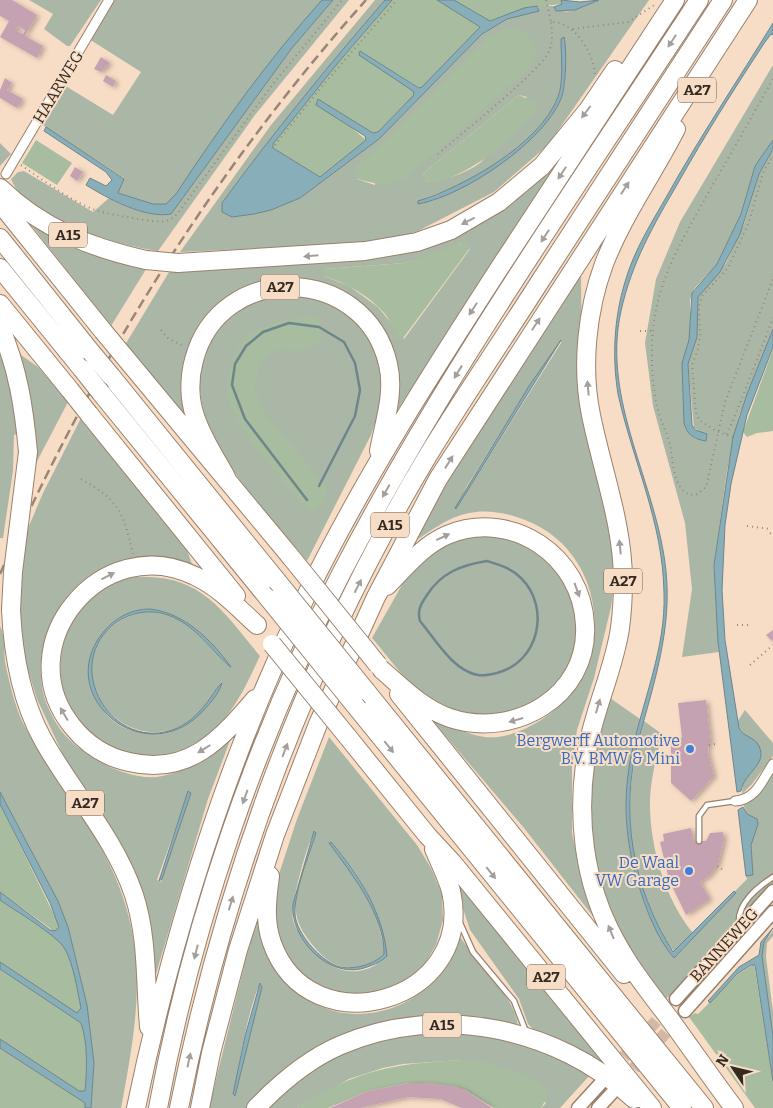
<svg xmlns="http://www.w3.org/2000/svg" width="773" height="1108" font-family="Bitter,serif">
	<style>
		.green { fill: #abb7a6; fill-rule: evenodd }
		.forest { fill: #a8bc9f }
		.water { fill: #87aeb9; stroke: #6e868b }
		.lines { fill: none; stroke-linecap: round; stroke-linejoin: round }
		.stream { stroke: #6e868b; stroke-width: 2.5 }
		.building { fill: #c5a2b1; fill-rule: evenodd; filter: url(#shadow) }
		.secondary-tunnel { stroke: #d1b9a5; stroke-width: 12; stroke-dasharray: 12 6; stroke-linecap: butt }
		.service-casing { stroke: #9a816c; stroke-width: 7 }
		.minor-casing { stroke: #9a816c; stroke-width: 11 }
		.secondary-casing { stroke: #9a816c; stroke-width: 15 }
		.motorway-casing { stroke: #9a816c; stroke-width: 20 }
		.path { stroke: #998676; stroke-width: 2; stroke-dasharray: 1 4; stroke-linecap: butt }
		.service { stroke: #fff; stroke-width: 4.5 }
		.minor { stroke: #fff; stroke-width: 9 }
		.secondary { stroke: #fff; stroke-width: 12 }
		.motorway { stroke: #fff; stroke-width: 18 }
		.rail { stroke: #988676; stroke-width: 2.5; stroke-dasharray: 10 5; stroke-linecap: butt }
		.motorway-bridge-casing { stroke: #9a816c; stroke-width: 20; stroke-linecap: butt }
		.motorway-bridge { stroke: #fff; stroke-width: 18 }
		.oneway { fill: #a49f9b }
		.shop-dot { fill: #3f7fe0; stroke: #f8ddc6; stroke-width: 2 }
		.labels { text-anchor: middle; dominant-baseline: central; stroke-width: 4; stroke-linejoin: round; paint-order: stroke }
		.shield { fill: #f8ddc6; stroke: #6f6052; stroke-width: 1 }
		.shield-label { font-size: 15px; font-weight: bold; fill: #342a21 }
		.street-label { font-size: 16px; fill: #342a21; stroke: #f8ddc6 }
		.shop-label { font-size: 16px; fill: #366cbe; stroke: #f8ddc6; text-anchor: end }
	</style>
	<defs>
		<filter id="shadow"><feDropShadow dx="3" dy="1.5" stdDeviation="2.5" flood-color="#0004"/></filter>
	</defs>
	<rect width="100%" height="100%" fill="#f8ddc6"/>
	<path class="green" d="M29 0H101L70 46H67L44 29 53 14Z
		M112 0H322C270 62 221 127 176 194L166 204H153L118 193 124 178 41 124 64 85 113 115 141 72 89 39Z
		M333 0H349L255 115 158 251C117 245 27 221 11 179L18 172 24 171 93 212 109 198C125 207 152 218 170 214L292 48Z
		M375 0H385C328 66 273 133 222 203V212L232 217 254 214 271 210 300 198 379 139 482 34 507 19 539 8 537 6H555L554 7C572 20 585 1 601 0 617 0 633 0 649 0L548 145 494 192 418 231 399 237 349 244 180 252 271 125ZM561 39H565C565 54 567 82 562 96 554 118 533 138 515 152 500 166 437 206 418 203 423 197 449 190 459 185 491 170 546 131 558 97 564 80 561 57 561 39ZM519 95 527 97C515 115 496 147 482 161 472 171 442 182 428 182L423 175 426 171ZM379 148 375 185 357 179 356 169Z
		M773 65V140L755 166 741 214 717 264 694 289 690 300V336L683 381 684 423 694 438 705 441 702 433 694 428 688 364 697 337 698 297 726 263 744 224 759 174 773 149V329L739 416 727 471 714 565 719 652 682 657 692 589 685 523 653 406 645 343 656 279 680 222Z
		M580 127 391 420 394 396 356 306 266 284 197 337 199 437 125 345 172 267 213 266 461 227ZM461 243 470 249 404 339 378 307 349 286 324 276V269L405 263 444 251Z
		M0 143 11 154 0 166Z
		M28 221 148 266 111 326Z
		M581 271 582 399 609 511 615 577 611 607 594 678 577 730 572 767V833L584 887 610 938 524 828 427 714C448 724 474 740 498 737 514 735 530 727 544 718 619 670 609 552 525 520 508 513 486 509 469 513 448 517 429 532 412 543L472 438ZM561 340V343L456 509 466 488 529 386Z
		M288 293 321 299 350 316 373 345 381 371 380 408 371 435 307 561C263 506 180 431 204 354 216 315 252 301 288 293Z
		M0 316 21 355 38 367 68 402 33 469Z
		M0 347 9 377 17 434 14 435 13 471 3 538H0Z
		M81 418 187 550 194 570C175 564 156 556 135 558 74 566 33 627 42 687 44 702 55 724 65 735 85 758 132 783 162 776 197 768 209 753 234 730L208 799 153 984 110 832 65 759 37 699 14 625 23 540 43 493ZM189 791 191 793 161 882 157 880Z
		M489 535C506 539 521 541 535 551 592 590 589 671 531 707 523 712 508 712 498 714 491 715 483 718 476 718 466 718 445 710 437 705 409 688 393 662 372 638L407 576 439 547 469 537Z
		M134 577C201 573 222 610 260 656 247 683 235 712 211 732 131 800 25 714 72 622 84 598 109 582 134 577ZM144 609C182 610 209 639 231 667 226 665 222 659 218 655 200 637 186 618 160 613 145 610 129 614 117 623 52 668 123 765 189 721 203 711 211 696 221 683 216 698 205 709 193 719 182 730 167 735 151 734 74 730 68 624 144 609Z
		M0 626C5 635 4 651 5 662 9 681 14 703 22 721 41 759 69 793 91 830 151 930 142 998 121 1108H91L94 1064 87 1005 68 927 58 901 0 792Z
		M610 698 640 719C623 786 620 826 641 893 648 915 659 940 674 958L736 893 735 891 747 879 746 876 753 875 751 844 758 821 747 814 743 804C758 799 765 784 773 772V884L678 989 663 1001C613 932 581 863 592 776 596 749 604 723 610 698Z
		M745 710 773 743V756L752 784 742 794 743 782 755 741C746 736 740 732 737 722Z
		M644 721 662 734C657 755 651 777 650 799 649 844 664 898 693 933L675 952C667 945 662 932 657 923 623 859 624 788 644 721Z
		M329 737 417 845 431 868 442 894 443 920 436 945 425 964 398 989 341 998 301 974 283 948 275 926 273 912 278 877 297 819ZM315 831C316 837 312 846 310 852 297 894 283 913 316 949 325 959 334 967 348 967 360 968 376 963 384 954 385 916 352 872 329 843L331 842C367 883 376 905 386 958 355 983 328 970 307 943 301 936 295 928 293 920 290 905 307 843 315 831Z
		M451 872 626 1087 536 1032 528 1024 519 999 470 930Z
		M266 877C264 888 260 901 261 912 262 919 291 984 295 989 333 1027 398 1019 432 982 444 969 451 950 459 935 475 962 518 998 518 1029H380L250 1108H209ZM261 983 262 987 235 1096C235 1078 251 995 261 983Z
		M773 931V936L767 943 766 957 773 1012V1036L762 956 764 942Z
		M442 1032 498 1037 558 1056 590 1075 560 1108H541L546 1103 461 1060 403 1064 383 1068 349 1079 297 1108H263C279 1095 295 1081 312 1070 352 1044 396 1036 442 1032Z"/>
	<path class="forest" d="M392 0H437L480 27 423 87 420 88 360 51 413 91 414 95 378 132 373 133 318 99 366 140 320 177 273 148V144L337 64Z
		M454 0H561L562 4 524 8 490 21Z
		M509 28C524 29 533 38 537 52L529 69 407 177 386 186 357 179 355 176 356 169 489 36Z
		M519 95 535 102 536 109C524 133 452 190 425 181L423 175 426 171Z
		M36 140 72 163 57 185 22 163Z
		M467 241 470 248 401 341C392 335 392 322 385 314 370 296 346 283 324 276L322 272 324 269 405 263Z
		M316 317 320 323 321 341 300 351 280 349 267 354 258 369 254 388 265 414 327 487 325 502 312 513C291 491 235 428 229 400 226 389 228 376 231 366 240 325 280 319 316 317Z
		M773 349V431L757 433 747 437 743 432Z
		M0 804 58 923 59 927 55 932 0 892Z
		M0 900C14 910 57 935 65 948 74 966 77 989 81 1008L78 1014 0 962Z
		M754 964 773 1081V1108H755L689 1017 695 1013 698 1014 737 975Z
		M0 969 81 1023C88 1042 87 1071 85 1092L79 1091 0 1039Z
		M0 1048 86 1104 85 1108H0Z
		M461 1060C483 1060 537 1074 549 1094L541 1108H494L465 1090 429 1083H409L368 1091 328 1108H297C357 1070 390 1064 461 1060Z"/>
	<path class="water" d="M322 0H333L292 48 171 214C145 219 107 198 86 185L90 178 106 186 112 180 106 172 44 131 46 127 124 179 118 193 153 204H166L176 194C220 127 268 60 322 0Z
		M385 0H392L337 64 273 144V148L320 177 366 140 365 136 316 105 318 99 373 133 378 132 414 95 413 91 359 55 360 51 419 88 422 87 480 27 437 0H454L490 21 524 8 537 6 539 11 507 19 482 34 379 139 300 198 271 210 254 214 232 217 222 212V203C273 133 328 66 385 0Z
		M561 0 580 2 599 0 575 10 556 11 554 7 562 4Z
		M773 23V35L771 34 765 42C734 89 705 135 678 183 653 226 632 262 621 311 601 401 657 483 666 571 672 629 654 683 639 738 619 812 632 887 673 952L734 891 736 893 674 958C656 937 646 909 638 883 625 840 622 797 632 752 643 699 666 648 664 593 663 522 633 462 618 394 612 357 614 318 625 282 634 250 652 222 668 194 701 135 738 80 773 23Z
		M564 37C567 49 566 87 561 99 543 142 464 196 418 204V201C464 187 540 144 558 97 564 81 561 57 561 39Z
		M773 140V149L759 174 740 234 720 272 698 297 697 337 688 364 692 425 695 430 707 434 706 441C694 439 687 435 684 423L682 363 689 340 692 293 717 264 741 214 755 166Z
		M773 329V347L747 415 731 484 725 525 722 590 725 640 739 728C743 737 755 737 759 746 768 765 744 772 741 791L737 792 718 642 714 565 733 437 747 394Z
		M561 340 456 509 455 508 529 386Z
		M150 609C185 613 211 640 231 667 227 665 222 659 218 655 201 637 186 619 161 613 146 610 130 613 117 622 58 664 113 756 177 728 191 722 202 710 211 697 214 693 218 686 222 683 219 694 208 706 200 714 143 770 55 697 101 635 113 619 130 609 150 609Z
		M188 791 191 793 162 879 159 881Z
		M0 792 58 901 68 927 87 1005 94 1063 91 1108H85V1103L0 1048V1039L79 1091H85C87 1071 88 1042 81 1023L0 969V962L77 1013 81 1008C77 989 74 966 65 949 57 935 14 910 0 900V892L50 930 55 931 59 927 50 903 0 804Z
		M743 807 747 814 757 819 758 824 751 845 753 875 746 876 738 810Z
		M314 831 316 833C309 856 294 891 295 914 296 933 320 960 337 966 351 971 374 965 384 954 385 915 351 873 329 843L331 842C359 875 383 912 387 956 382 962 375 964 367 967 331 981 290 940 293 904Z
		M773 928 764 942 762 956 773 1036V1081L755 965H751L737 974 710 1003 708 1001 739 967 759 955 761 942Z
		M260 983 262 987 235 1096 233 1094 245 1036Z"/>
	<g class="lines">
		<path class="stream" d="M307 500 245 419 232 385 235 364 246 346 263 332 289 323 319 327 344 342 355 363 360 390 355 416 319 486
			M487 561C500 565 511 568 521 578 551 608 539 662 497 673 492 674 484 676 478 675 453 671 435 639 420 621 417 610 421 604 427 595 441 573 461 565 487 561Z"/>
	</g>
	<path class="building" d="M0 0H12L37 15 25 36 43 46 37 58 0 37 9 21 0 16ZM18 26 25 30 23 34 15 30Z
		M101 57 110 63 101 72 94 69Z
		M106 75 116 81 113 87 103 81Z
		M5 78 12 83 7 90 23 99 17 108 0 98V90Z
		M75 167 83 172 77 181 70 176Z
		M773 630V640L772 641 766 635Z
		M706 700 711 743 709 744 708 752 714 776 691 801 671 783V739L682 738 678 703Z
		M691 828 694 841H706L710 833 723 832 724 840 718 864 710 875 700 882 710 899 686 915 669 880 660 842 664 841 663 834Z
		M409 1083H429L454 1086 465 1090 492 1108H462L440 1099 408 1097 360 1108H330L368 1091Z"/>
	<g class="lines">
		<path class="secondary-tunnel" d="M612 1070 676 999
			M622 1082 685 1011"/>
		<g class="service-casing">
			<path id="service" d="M699 841V816L707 805 735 801
				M460 923 473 952 514 1001 526 1032
				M739 924C737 903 758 887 773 877"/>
		</g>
		<g class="minor-casing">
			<path id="minor" d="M6 174 109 0
				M735 801C756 800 763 779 773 764"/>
		</g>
		<g class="secondary-casing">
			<path id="secondary" d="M676 999 773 891
				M685 1011 773 912
				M578 1108 600 1084
				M598 1108 612 1093"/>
		</g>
		<g class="motorway-casing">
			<path id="motorway" d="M676 129C653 174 622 217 604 264 587 310 581 367 591 415 602 470 623 524 623 581 623 596 622 613 620 628 614 670 594 709 587 751 576 815 583 882 615 940 630 968 650 993 669 1018 691 1048 712 1079 734 1108
				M0 188C41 228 91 248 146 260
				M0 203 103 331
				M0 238 91 352
				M178 263 365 251 417 242 451 230 499 202 542 166 588 110 615 70
				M0 268 82 369
				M0 304 70 390
				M0 327C18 368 24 408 28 452
				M123 355 290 556
				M111 376 277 581
				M101 393 269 599
				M89 414 236 596
				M226 477C215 457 202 438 195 416 189 399 189 378 194 360 220 260 365 264 388 364 395 393 384 423 379 451
				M11 610C13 654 21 699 42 738 71 791 114 836 134 895 148 938 145 982 149 1027
				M382 670C403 688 423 709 450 718 513 739 589 697 585 625 582 556 512 508 447 535 422 546 406 567 387 586
				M366 691 704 1108
				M399 694 624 974
				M255 699C220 740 188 776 129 762 106 757 87 745 72 726 7 645 102 530 195 576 219 587 238 608 257 625
				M358 709 682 1108
				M347 736 427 835 452 862 652 1108
				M270 876C267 898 264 921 272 943 310 1049 476 1002 451 891 447 877 440 863 434 849
				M136 1108C173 931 228 757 307 594 364 478 434 369 504 261 561 174 618 87 675 0
				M158 1108C192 925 256 737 342 572 445 374 577 187 699 0
				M179 1108C225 880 307 657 427 457 463 398 502 341 539 283 600 189 662 94 723 0
				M200 1108 211 1053 238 950 275 835 318 724 376 597 438 479 748 0
				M256 1108C280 1083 308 1059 341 1045 439 1003 557 1027 634 1099"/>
		</g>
		<path class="path" d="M546 0 551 22C574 21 593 52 595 74
			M573 29 628 22 656 4
			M773 79C752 116 732 152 711 188 679 246 650 289 652 358 652 376 654 396 659 414 663 426 669 437 671 450 673 465 675 497 696 495L706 487 725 402 773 279
			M275 145 323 85 397 0
			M438 154C459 135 543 70 550 49 553 40 552 31 551 22
			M21 165C43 180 65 197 90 208 105 214 122 216 139 219 154 221 167 226 178 213L273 84 342 0
			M161 330 168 338 185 347
			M640 331H652
			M726 434 733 421 773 318
			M733 437 716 431 699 420 696 412 692 365 698 349 700 335 699 306 702 296 728 268 749 222 763 173 773 155
			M81 479C120 501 123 512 133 554
			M747 526 770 529
			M770 533 773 535
			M737 625H750
			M750 665 773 645
			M709 745 716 744
			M717 866 725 871"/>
		<use href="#service" class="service"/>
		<use href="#minor" class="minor"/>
		<use href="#secondary" class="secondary"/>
		<use href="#motorway" class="motorway"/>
		<path class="rail" d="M0 574C93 365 213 171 366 0"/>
		<g class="motorway-bridge-casing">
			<path id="motorway-bridge" d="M146 260 178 263
				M103 331 123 355
				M91 352 111 376
				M82 369 101 393
				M70 390 89 414
				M290 556 378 665
				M277 581 366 691
				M269 599 358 709
				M11 610 13 572 28 452
				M272 644 347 736"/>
		</g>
		<use href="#motorway-bridge" class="motorway-bridge"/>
	</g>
	<defs><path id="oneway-solid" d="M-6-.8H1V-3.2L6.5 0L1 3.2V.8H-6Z" transform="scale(1.25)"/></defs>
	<g class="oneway">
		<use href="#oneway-solid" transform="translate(672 41) rotate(123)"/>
		<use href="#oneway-solid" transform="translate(586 112) rotate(127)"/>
		<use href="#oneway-solid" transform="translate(562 173) rotate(123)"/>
		<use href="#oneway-solid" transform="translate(625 188) rotate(-57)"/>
		<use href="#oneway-solid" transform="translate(468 221) rotate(153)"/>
		<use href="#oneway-solid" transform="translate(545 236) rotate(123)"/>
		<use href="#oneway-solid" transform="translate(311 256) rotate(175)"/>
		<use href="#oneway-solid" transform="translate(473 309) rotate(123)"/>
		<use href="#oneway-solid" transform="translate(536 324) rotate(-57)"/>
		<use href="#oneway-solid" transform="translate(458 372) rotate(122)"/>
		<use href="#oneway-solid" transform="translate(588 388) rotate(-95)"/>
		<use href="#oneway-solid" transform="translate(449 462) rotate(-58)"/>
		<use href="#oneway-solid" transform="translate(386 491) rotate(119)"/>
		<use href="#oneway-solid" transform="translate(443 537) rotate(-25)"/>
		<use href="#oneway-solid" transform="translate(620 547) rotate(-96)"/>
		<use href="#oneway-solid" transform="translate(108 576) rotate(-27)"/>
		<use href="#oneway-solid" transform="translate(358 586) rotate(-63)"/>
		<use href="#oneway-solid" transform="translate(577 590) rotate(70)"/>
		<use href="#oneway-solid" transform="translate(598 706) rotate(-74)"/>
		<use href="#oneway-solid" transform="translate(64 714) rotate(-121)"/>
		<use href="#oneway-solid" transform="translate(516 720) rotate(164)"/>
		<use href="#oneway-solid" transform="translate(389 747) rotate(51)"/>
		<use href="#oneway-solid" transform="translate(204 749) rotate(148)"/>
		<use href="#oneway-solid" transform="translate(285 750) rotate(-69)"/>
		<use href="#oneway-solid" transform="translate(245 797) rotate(110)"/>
		<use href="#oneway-solid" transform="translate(491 873) rotate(51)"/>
		<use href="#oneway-solid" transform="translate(231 903) rotate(-73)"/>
		<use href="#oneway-solid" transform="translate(611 932) rotate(-112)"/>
		<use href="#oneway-solid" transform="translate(196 952) rotate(104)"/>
		<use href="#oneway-solid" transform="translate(189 1060) rotate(-78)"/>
	</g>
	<g class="shop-dot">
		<circle cx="690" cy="749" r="5"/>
		<circle cx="689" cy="871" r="5"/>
	</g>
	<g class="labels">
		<g class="shield">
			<rect x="678" y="77.5" width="38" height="25" rx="4"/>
			<rect x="49" y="222.5" width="38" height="25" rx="4"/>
			<rect x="261" y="274.5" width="38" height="25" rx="4"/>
			<rect x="371" y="512.5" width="38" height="25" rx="4"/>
			<rect x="604" y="568.5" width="38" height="25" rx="4"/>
			<rect x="66" y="790.5" width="38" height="25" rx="4"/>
			<rect x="527" y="964.5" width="38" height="25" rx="4"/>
			<rect x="423" y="1012.5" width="38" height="25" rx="4"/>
		</g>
		<g class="shield-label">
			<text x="697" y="90">A27</text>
			<text x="68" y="235">A15</text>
			<text x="280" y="287">A27</text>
			<text x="390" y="525">A15</text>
			<text x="623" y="581">A27</text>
			<text x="85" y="803">A27</text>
			<text x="546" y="977">A27</text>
			<text x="442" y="1025">A15</text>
		</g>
		<g class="street-label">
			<text transform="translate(58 87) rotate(-59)">HAARWEG</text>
			<text transform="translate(724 945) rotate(-48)">BANNEWEG</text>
		</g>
		<g class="shop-label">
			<text x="680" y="740">Bergwerff Automotive<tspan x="680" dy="18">B.V. BMW &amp; Mini</tspan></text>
			<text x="679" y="862">De Waal<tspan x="679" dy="18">VW Garage</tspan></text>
		</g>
	</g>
	<g transform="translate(733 1068) rotate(305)" stroke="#f8ddc6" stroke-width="4" paint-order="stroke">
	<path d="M0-4L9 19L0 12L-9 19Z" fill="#342a21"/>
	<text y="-8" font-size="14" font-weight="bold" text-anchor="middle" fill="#342a21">N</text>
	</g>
</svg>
